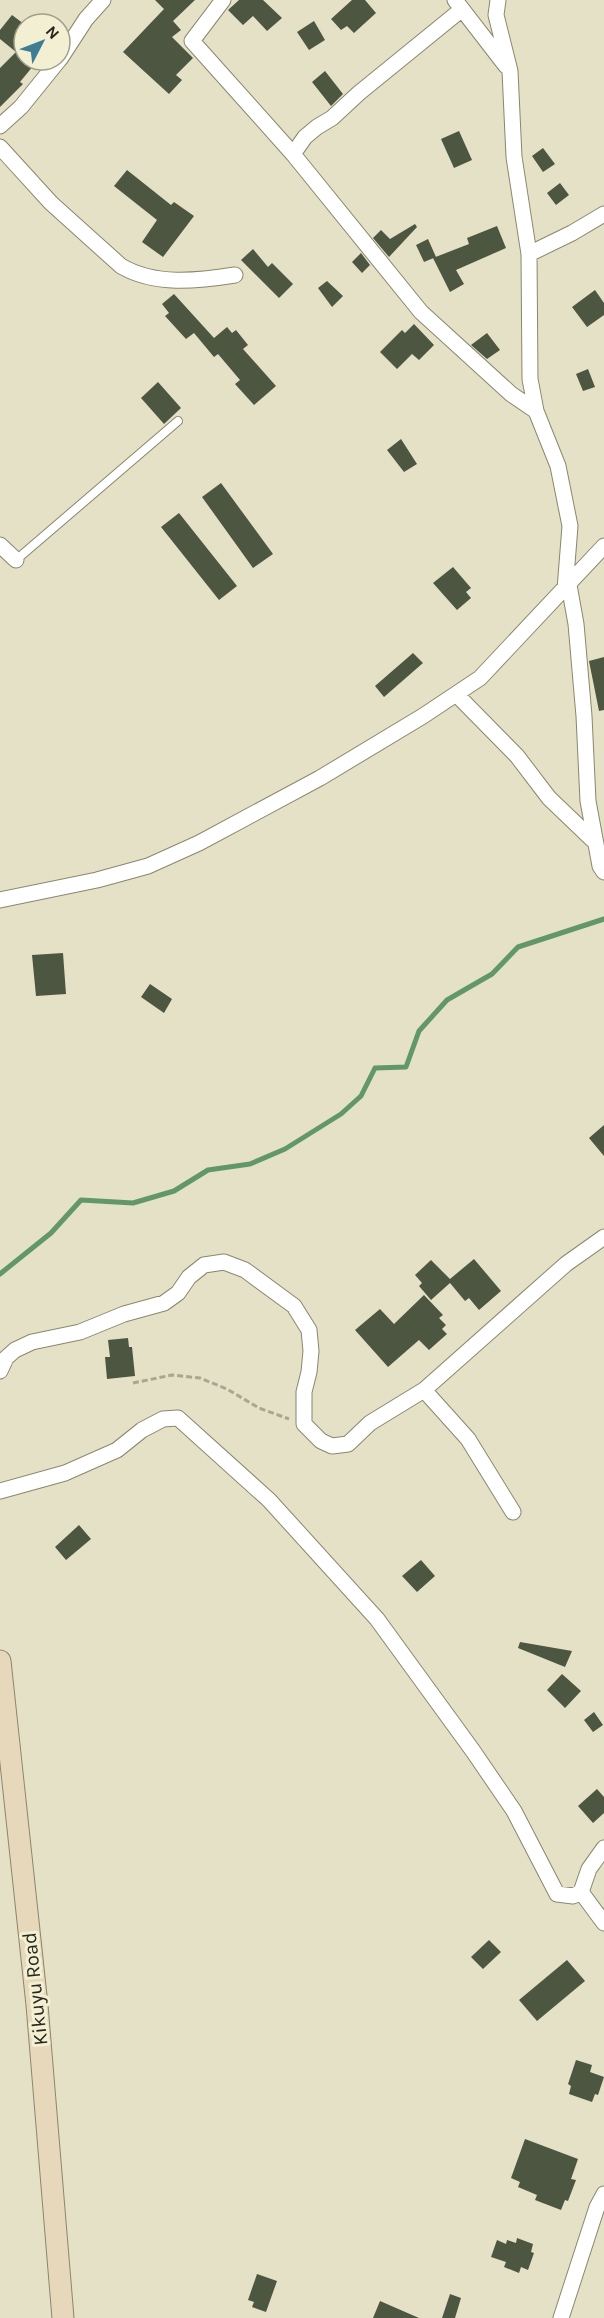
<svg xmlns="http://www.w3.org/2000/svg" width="604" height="2318" font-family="Karla,sans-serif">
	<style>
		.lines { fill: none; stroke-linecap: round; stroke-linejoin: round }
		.stream { stroke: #619769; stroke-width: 5 }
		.building { fill: #4d5640 }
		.lane-casing { stroke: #8a876e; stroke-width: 10 }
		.street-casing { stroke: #8a876e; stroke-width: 17 }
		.secondary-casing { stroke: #8a876e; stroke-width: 23 }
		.path { stroke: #a9a791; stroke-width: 3; stroke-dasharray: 6 3; stroke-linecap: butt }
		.lane { stroke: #fff; stroke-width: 8 }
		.street { stroke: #fff; stroke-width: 15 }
		.secondary { stroke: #e8d8bb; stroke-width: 21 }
		.labels { text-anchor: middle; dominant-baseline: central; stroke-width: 6; stroke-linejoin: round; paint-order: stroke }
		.street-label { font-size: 20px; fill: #28271d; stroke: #f2efd3 }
	</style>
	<rect width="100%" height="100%" fill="#e4e1c6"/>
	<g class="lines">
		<path class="stream" d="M0 1274 51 1233 81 1200 133 1203 174 1191 208 1170 250 1164 285 1149 341 1114 361 1096 375 1068 406 1067 419 1031 447 1000 492 974 518 947 604 919"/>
	</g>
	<path class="building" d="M155 0H195L173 21 181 30 172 37 193 58 176 75 182 80 169 94 123 52 164 9Z
		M239 0H263L282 18 267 31 253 16 243 25 228 10Z
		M352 0H365L376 13 354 33 347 26 341 30 331 19Z
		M12 15 24 24V60H38L20 82 23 84 0 107V68L16 52 0 39V30Z
		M314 21 325 40 309 50 297 32Z
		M325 71 343 94 331 106 312 82Z
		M459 131 472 160 454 168 441 139Z
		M543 148 555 164 543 172 532 156Z
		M127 170 171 205 174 202 194 216 163 257 142 242 157 220 114 186Z
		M560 183 569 195 556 205 547 193Z
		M415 224 417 227 389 257 373 238 381 230 390 239Z
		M497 226 506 248 456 270 464 284 450 292 433 258 469 244 467 238Z
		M428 239 436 257 424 262 416 245Z
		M253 249 268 267 272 263 293 284 279 298 241 260Z
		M361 253 370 265 362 273 352 262Z
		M327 281 343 296 332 307 318 288Z
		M595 290 604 303V315L587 327 572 307Z
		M174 294 214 338 227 327 232 333 236 330 248 345 243 349 276 386 254 405 235 384 240 380 218 354 214 357 194 333 186 339 165 316 169 313 162 304Z
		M414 324 434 345 419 360 412 354 397 369 380 352 402 330 405 333Z
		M487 333 500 350 487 359 471 345Z
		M588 369 595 387 583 391 576 374Z
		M158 382 181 408 164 424 141 398Z
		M401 439 417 464 404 472 387 450Z
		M221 483 273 554 253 568 202 497Z
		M179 513 237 586 219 600 161 527Z
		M453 567 471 588 466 592 471 598 457 610 433 583Z
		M413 653 423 663 384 697 375 686Z
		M604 657V710L599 711 589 661Z
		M63 953 66 994 36 996 32 955Z
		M150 984 172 999 164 1013 141 997Z
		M604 1125V1156L589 1138Z
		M474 1259 501 1291 479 1310 469 1298 465 1301 450 1283 431 1300 419 1286 422 1283 415 1275 431 1260 450 1279Z
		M424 1295 443 1315 439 1318 446 1325 442 1329 447 1334 429 1350 419 1340 388 1367 355 1330 380 1309 394 1324Z
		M128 1338 129 1347H132L135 1376 107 1379 105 1357H110L108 1340Z
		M79 1525 91 1539 66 1560 55 1547Z
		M421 1560 435 1576 417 1592 402 1576Z
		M520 1642 572 1651 565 1667 518 1648Z
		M562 1674 581 1691 565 1708 547 1690Z
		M594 1712 603 1725 593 1732 584 1720Z
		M597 1789 604 1797V1813L593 1823 578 1806Z
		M489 1940 501 1952 483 1969 471 1957Z
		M567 1960 585 1981 537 2021 519 2000Z
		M576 2060 592 2065 590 2072 604 2077 598 2095 595 2094 592 2102 569 2094 571 2086 568 2084Z
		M525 2139 578 2159 571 2179 576 2180 568 2201 565 2200 561 2210 535 2200 537 2195 518 2187 520 2182 511 2178Z
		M517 2238 533 2244 531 2252 534 2253 528 2270 521 2267 519 2273 504 2267 506 2262 491 2257 497 2240 506 2244 507 2240 516 2243Z
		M257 2274 277 2281 266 2312 252 2307 254 2302 248 2300Z
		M450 2294 461 2298 455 2318H442Z
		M380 2301 419 2318H373Z"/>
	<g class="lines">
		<g class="lane-casing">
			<path id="lane" d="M16 560 178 421"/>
		</g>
		<g class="street-casing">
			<path id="street" d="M223 0 192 41 293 154 421 312 511 394 536 411
				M455 0 506 66
				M498 0 496 15 510 71 514 157 529 254 530 379 536 411 558 466 570 526 565 589
				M60 59 86 19 103 0
				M0 126 21 107 59 60
				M0 147 51 203 121 266C155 286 197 281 235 275
				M293 154 305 137 317 127 332 118 359 93 461 10
				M529 254 572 233 604 214
				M0 545 16 560
				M569 585 576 624 584 716 588 801 600 866 604 872
				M456 694 517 756 549 798 596 843
				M0 900 97 880 148 866 199 843 320 778 423 716 480 678 604 546
				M0 1371 6 1358 15 1350 32 1342 80 1332 124 1314 164 1303 178 1293 189 1277 204 1265 224 1262 245 1270 294 1306 309 1330 311 1351 309 1372 304 1392V1424L321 1441 332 1446 348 1444 370 1423 424 1390 566 1264 604 1237
				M424 1390 468 1439 513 1512
				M0 1491 65 1473 117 1450 142 1430 163 1419 178 1418 269 1500 377 1619 473 1751 514 1811 557 1894 573 1896 581 1892 604 1923
				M581 1892 589 1869 604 1848
				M561 2318 597 2207 604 2194"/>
		</g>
		<g class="secondary-casing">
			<path id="secondary" d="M0 1661 37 2005 63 2318"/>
		</g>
		<path class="path" d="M133 1383 172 1375 200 1378 227 1389 259 1408 289 1419"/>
		<use href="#lane" class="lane"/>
		<use href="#street" class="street"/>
		<use href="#secondary" class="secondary"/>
	</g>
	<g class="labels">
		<g class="street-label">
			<text transform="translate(35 1989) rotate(-96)">Kikuyu Road</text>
		</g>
	</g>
	<g transform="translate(42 42) rotate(48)"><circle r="28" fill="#f2efd3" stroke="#a19f8a" stroke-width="1.5"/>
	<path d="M0-4.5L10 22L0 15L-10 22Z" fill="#3f7d92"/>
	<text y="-9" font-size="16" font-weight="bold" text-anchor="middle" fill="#28271d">N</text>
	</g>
</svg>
